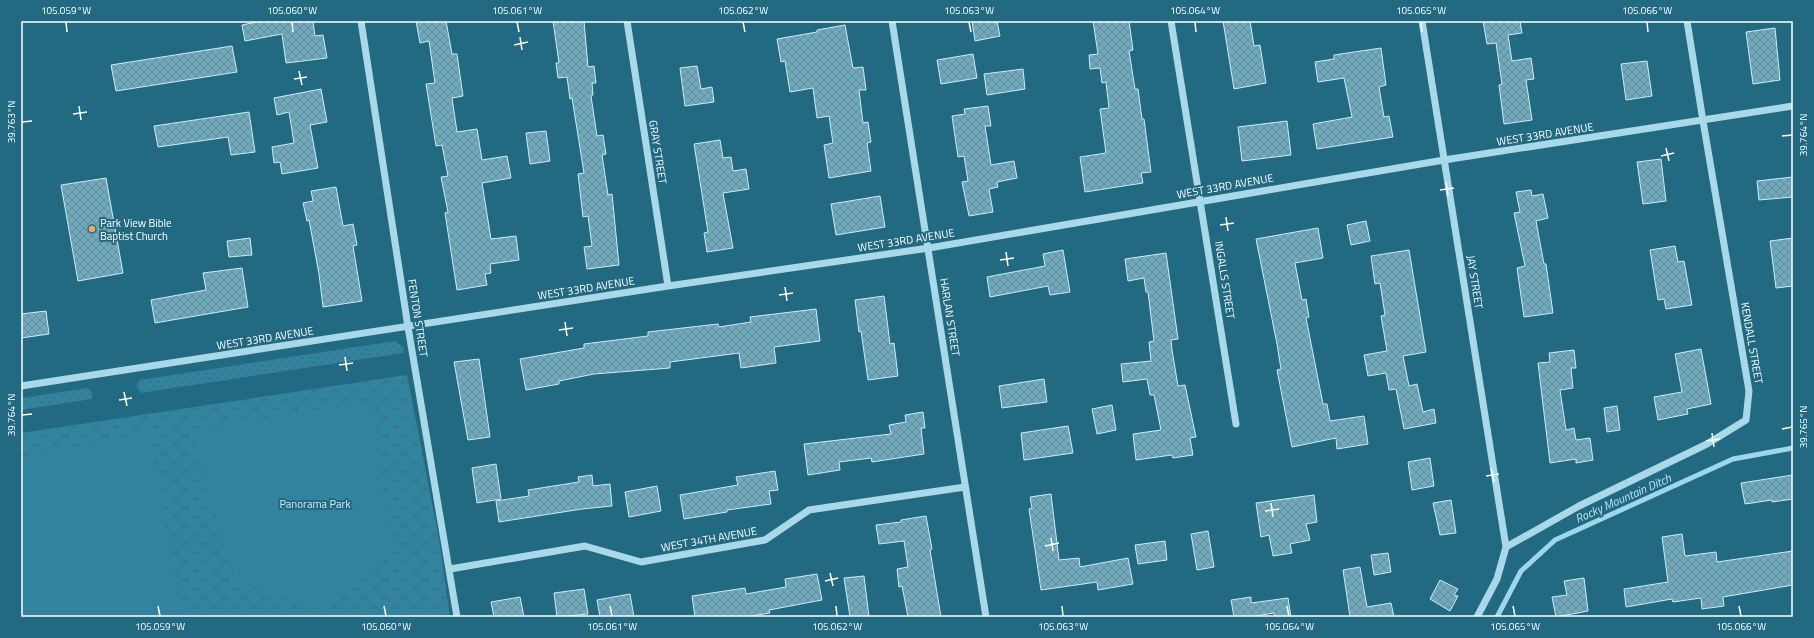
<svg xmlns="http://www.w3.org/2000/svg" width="1814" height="638" font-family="'Titillium Web',sans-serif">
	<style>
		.grass { fill: url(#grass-dots) }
		.park { fill: url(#park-crowns) }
		.garden { fill: #32839e }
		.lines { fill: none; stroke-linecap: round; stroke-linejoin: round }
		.stream { stroke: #9dd7e9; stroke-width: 5 }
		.building { fill: url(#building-cross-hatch); stroke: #cdecf6 }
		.minor { stroke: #a9d9e8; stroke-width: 7 }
		.ticks { fill: none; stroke: #fff; stroke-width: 1.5 }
		.poi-dot { fill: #f4a36b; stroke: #226982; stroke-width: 1.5 }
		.labels { text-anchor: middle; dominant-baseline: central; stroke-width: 4; stroke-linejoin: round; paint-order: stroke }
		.street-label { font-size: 11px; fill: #fff; stroke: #226982 }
		.poi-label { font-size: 11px; fill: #fff; stroke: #226982; text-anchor: start }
		.park-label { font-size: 11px; fill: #cdecf6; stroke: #226982 }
		.water-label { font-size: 12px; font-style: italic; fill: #bce4f2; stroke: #226982 }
		.neatline { fill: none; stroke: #fff; stroke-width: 1.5 }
		.ticks-label { font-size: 10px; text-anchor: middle; fill: #fff }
	</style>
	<defs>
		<pattern id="grass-dots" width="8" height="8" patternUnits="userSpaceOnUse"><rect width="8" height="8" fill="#32839e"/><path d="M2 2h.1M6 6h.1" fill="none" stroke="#3e6a79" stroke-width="1.8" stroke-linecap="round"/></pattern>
		<pattern id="park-crowns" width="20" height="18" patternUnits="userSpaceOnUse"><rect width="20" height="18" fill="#32839e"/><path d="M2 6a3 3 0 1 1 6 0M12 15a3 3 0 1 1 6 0" fill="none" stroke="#3e6a79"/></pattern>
		<pattern id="building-cross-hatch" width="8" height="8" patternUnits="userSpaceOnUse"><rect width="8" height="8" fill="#70a9bc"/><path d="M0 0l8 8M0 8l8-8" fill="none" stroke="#658d9a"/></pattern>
	</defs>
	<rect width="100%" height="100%" fill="#226982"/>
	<path class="grass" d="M395 341 404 348 403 353 141 393 136 386 140 380Z
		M88 388 92 393V399L21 410V398Z"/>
	<path class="park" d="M407 375 439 539 450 617H21V433Z"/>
	<path class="garden" d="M373 401 390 552 325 612 235 581 192 431Z
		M149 434 182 615 180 617H21V458Z"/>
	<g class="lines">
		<path class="stream" d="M1497 617 1521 571 1555 540 1733 459 1793 448"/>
	</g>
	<path class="building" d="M261 21H313L315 36 323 35 327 58 286 63 282 34 245 41 242 25Z
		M416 21H446L452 54H457L463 96 452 98 457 132 477 129 482 160 507 156 511 178 482 183 491 239 516 236 519 260 490 264 491 273 485 274 487 285 457 290 445 213 448 212 441 177 448 176 442 145 436 146 426 84 435 83 429 41 420 43Z
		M553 21H584L588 67 594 66 596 83H592L593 95 591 96 597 136 603 135 606 154 602 155 608 195 612 194 619 265 587 269 584 247 592 246 588 216 583 217 578 174 584 173 572 98 570 99 567 77 558 78 556 63H559Z
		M972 21H997L1000 36 975 41Z
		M1093 21H1129L1133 50 1129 51 1135 89H1138L1142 119H1144L1151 172 1141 173 1143 183 1085 192 1080 157 1106 153 1100 109 1109 108 1106 82 1102 83 1100 68 1090 69 1089 55 1098 54Z
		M1223 21H1250L1254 46 1260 45 1266 83 1234 89Z
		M1483 21H1520L1522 33 1508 35 1512 61 1531 58 1534 79 1526 80 1532 120 1504 124 1499 85 1502 84 1496 43 1487 44Z
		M845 25 853 68 863 67 866 90H859L863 123 868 122 871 142 867 143 871 171 829 178 824 145 833 143 829 116 817 118 813 88 790 92 785 61 781 62 777 39 817 32V30Z
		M1775 28 1780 80 1753 84 1746 32Z
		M232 46 237 72 116 91 111 65Z
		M1381 48 1386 85 1379 87 1384 117 1389 116 1393 137 1317 149 1313 124 1352 117 1344 78 1318 82 1315 62 1334 59V55Z
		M973 54 977 78 941 84 937 60Z
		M1647 61 1652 96 1626 100 1621 64Z
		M697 66 701 89 712 87 714 102 685 106 680 68Z
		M1023 69 1025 89 987 95 984 74Z
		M321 89 327 122 310 125 318 168 282 174 280 162 274 163 272 147 294 143 289 112 277 115 274 98Z
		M988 106 991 126H985L991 165 1014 161 1017 178 997 182 998 187 989 189 993 212 969 216 962 182 968 181 964 156 958 157 952 116 965 114 964 109Z
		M249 112 255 152 231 155 228 137 158 147 154 126Z
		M1287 121 1291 155 1242 161 1238 127Z
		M546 131 550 161 530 164 526 133Z
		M720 140 723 158 731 157 733 171 746 169 749 189 723 193 733 248 707 252 704 233 708 232 694 144Z
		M1661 159 1666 201 1643 204 1637 162Z
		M1793 177V197L1759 200 1757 181Z
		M106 178 123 273 78 281 61 185Z
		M336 187 343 226 353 224 357 245 353 246 362 301 323 307 319 274 309 220 307 221 303 203 313 201 311 191Z
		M1531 190 1532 196 1543 194 1548 218 1536 221 1544 264H1546L1553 313 1524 317 1517 268 1525 266 1514 213 1520 212 1516 192Z
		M880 196 885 227 836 235 831 204Z
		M1366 221 1370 241 1351 245 1347 225Z
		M1318 228 1323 258 1295 263 1302 300 1306 299 1309 317 1306 318 1323 404H1327L1330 421 1364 416 1368 444 1337 449 1336 438 1292 447 1277 370 1281 369 1277 344 1256 239Z
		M250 238 252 255 229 257 227 241Z
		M1793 238V286L1776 288 1770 241Z
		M1675 246 1678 262 1684 261 1692 305 1666 309 1664 299 1658 300 1650 250Z
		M1063 250 1070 292 1050 295 1048 286 990 297 987 277 1045 266 1043 254Z
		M1409 250 1426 352 1403 356 1409 386 1417 384 1423 412 1434 409 1436 423 1404 429 1396 389 1389 390 1386 373 1368 376 1364 355 1387 351 1381 316 1385 315 1380 283 1375 284 1371 256Z
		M1166 253 1178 339 1171 340 1172 350 1178 386 1185 385 1196 437 1190 438 1193 455 1173 458 1172 455 1136 460 1133 434 1161 430 1154 395H1150L1147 379 1123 382 1121 364 1151 361 1149 342 1154 341 1148 292H1146L1144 278 1128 281 1125 259Z
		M242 268 248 307 155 323 151 300 206 290 203 273Z
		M884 296 890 344 894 343 898 376 868 380 861 331 859 332 855 300Z
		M816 309 820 341 774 347 776 363 741 368 739 353 670 362V368L594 374 559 381V384L526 390 520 359 584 348V344L648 336V332L718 324 719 327 751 322 750 317Z
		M46 311 49 334 21 338V314Z
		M1701 349 1711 404 1687 409 1688 414 1658 420 1654 397 1682 392 1675 354Z
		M1574 350 1576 368H1571L1573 388 1560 390 1566 430 1574 428 1576 440 1590 438 1593 460 1576 463V459L1550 463 1538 363 1550 362 1549 353Z
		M479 359 490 437 468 440 454 362Z
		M1044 379 1047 402 1002 408 999 386Z
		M1112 405 1116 430 1097 434 1092 409Z
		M1617 406 1620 430 1607 432 1604 408Z
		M923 412 925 428H921L924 454 872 462 871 458 839 462 840 470 808 475 804 444 891 434 889 425 906 422 905 415Z
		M1068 426 1073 453 1024 460 1021 433Z
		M1430 458 1434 486 1412 490 1408 462Z
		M496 464 501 499 477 503 472 468Z
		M775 471 778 490 769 491 771 504 727 510V512L684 519 680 495 738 485 736 477Z
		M592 475 593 486 610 484 612 506 582 509 499 522 496 501 529 496 528 490 579 482 578 477Z
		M1793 475V499L1772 502V500L1745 504 1741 483Z
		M657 486 661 511 629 517 625 492Z
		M1051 494 1059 560 1079 558 1080 567 1128 558 1133 584 1098 590 1097 582 1041 590 1029 509 1032 508 1030 497Z
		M1314 495 1317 522 1306 524 1310 540 1290 544 1292 553 1273 556 1269 535 1261 537 1256 503Z
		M1451 500 1456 533 1440 535 1433 503Z
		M926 516 932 549 930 550 941 617H908L902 586 899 587 897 569 908 567 904 541 879 544 876 525 901 522V520Z
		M1208 531 1214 567 1197 570 1191 534Z
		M1682 534 1685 556 1716 552 1717 562 1793 551V585L1723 597 1724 606 1702 609 1701 598 1673 602 1672 599 1626 607 1624 589 1668 582 1662 537Z
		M1165 541 1167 560 1138 564 1135 545Z
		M1388 553 1391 572 1374 575 1371 555Z
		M1360 567 1367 607 1391 603 1394 617H1350L1343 570Z
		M817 574 822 600 769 610 770 613 745 617H695L692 596 745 588 746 594 786 587 785 579Z
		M864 576 869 617H850L844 578Z
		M1584 578 1588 611 1556 617 1552 597 1567 595 1564 581Z
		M1440 580 1458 589 1454 595 1458 596 1450 611 1430 599Z
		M584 589 588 614 557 617 554 593Z
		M630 594 634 617H600L597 600Z
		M520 597 524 617H494L491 602Z
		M1251 597V603L1288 598 1291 617H1275L1274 613 1250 617H1234L1231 600Z"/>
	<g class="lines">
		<path class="minor" d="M361 21 408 327 457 617
			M627 21 668 286
			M892 21 986 617
			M1171 21 1236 424
			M1422 21 1506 547
			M21 386 668 286 929 248 1444 160 1793 106
			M450 569 585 546 641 562 765 540 809 510 965 487
			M1477 617 1497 579 1506 547 1579 506 1707 444 1746 420 1749 391 1703 121 1687 21"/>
	</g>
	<path class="ticks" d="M66 22 67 32M292 22 293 32M517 22 519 32M743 22 745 32M969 22 971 32M1195 22 1196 32M1421 22 1422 32M1647 22 1648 32M520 37 522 50M514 45 528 42M299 71 302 85M294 79 307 77M79 106 81 120M73 114 87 112M22 122 32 121M1782 136 1792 135M1666 148 1669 161M1661 156 1674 153M1446 182 1448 196M1440 190 1454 188M1226 217 1228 231M1220 225 1234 223M1006 252 1008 266M1000 260 1014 258M785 287 787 301M779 295 793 293M565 322 567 336M559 330 573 328M345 357 347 371M339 365 353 363M124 392 127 406M119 400 132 398M22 415 32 414M1782 429 1792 427M1712 433 1714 447M1706 441 1720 439M1491 468 1494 482M1486 476 1499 474M1271 503 1273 517M1265 511 1279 509M1051 538 1053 551M1045 546 1059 543M830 573 833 586M825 581 838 578M158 606 160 616M384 606 386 616M610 606 612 616M836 606 837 616M1062 606 1063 616M1287 606 1289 616M1513 606 1515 616M1739 606 1741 616"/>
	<circle class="poi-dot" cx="92" cy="229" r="4"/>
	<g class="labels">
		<g class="street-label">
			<text transform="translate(1545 134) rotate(-9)">WEST 33RD AVENUE</text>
			<text transform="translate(658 152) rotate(81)">GRAY STREET</text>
			<text transform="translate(1225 186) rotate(-10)">WEST 33RD AVENUE</text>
			<text transform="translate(906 240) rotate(-9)">WEST 33RD AVENUE</text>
			<text transform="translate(1225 280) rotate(81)">INGALLS STREET</text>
			<text transform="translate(1475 282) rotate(81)">JAY STREET</text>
			<text transform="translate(586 288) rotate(-9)">WEST 33RD AVENUE</text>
			<text transform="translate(950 317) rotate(81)">HARLAN STREET</text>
			<text transform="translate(418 318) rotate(81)">FENTON STREET</text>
			<text transform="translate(265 338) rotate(-9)">WEST 33RD AVENUE</text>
			<text transform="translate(1752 343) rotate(80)">KENDALL STREET</text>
			<text transform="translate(709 539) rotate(-10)">WEST 34TH AVENUE</text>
		</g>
		<g class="poi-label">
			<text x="100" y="223">Park View Bible<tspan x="100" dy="13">Baptist Church</tspan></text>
		</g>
		<g class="park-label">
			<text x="315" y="504">Panorama Park</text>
		</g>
		<g class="water-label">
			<text transform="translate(1623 498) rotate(-24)">Rocky Mountain Ditch</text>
		</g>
	</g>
	<rect width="1814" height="638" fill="none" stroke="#226982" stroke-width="44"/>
	<rect x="22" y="22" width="1770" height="594" class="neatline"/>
	<g class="ticks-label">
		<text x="66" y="14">105.059°W</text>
		<text x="292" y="14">105.060°W</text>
		<text x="517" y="14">105.061°W</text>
		<text x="743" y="14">105.062°W</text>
		<text x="969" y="14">105.063°W</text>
		<text x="1195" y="14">105.064°W</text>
		<text x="1421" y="14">105.065°W</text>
		<text x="1647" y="14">105.066°W</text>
		<text transform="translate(11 122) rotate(-90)" y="4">39.763°N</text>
		<text transform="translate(1803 135) rotate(-90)" y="4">39.764°N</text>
		<text transform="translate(11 415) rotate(-90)" y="4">39.764°N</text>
		<text transform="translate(1803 427) rotate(-90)" y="4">39.765°N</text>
		<text x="160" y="630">105.059°W</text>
		<text x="386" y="630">105.060°W</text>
		<text x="612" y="630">105.061°W</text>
		<text x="837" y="630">105.062°W</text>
		<text x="1063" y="630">105.063°W</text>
		<text x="1289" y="630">105.064°W</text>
		<text x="1515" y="630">105.065°W</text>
		<text x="1741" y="630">105.066°W</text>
	</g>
</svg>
